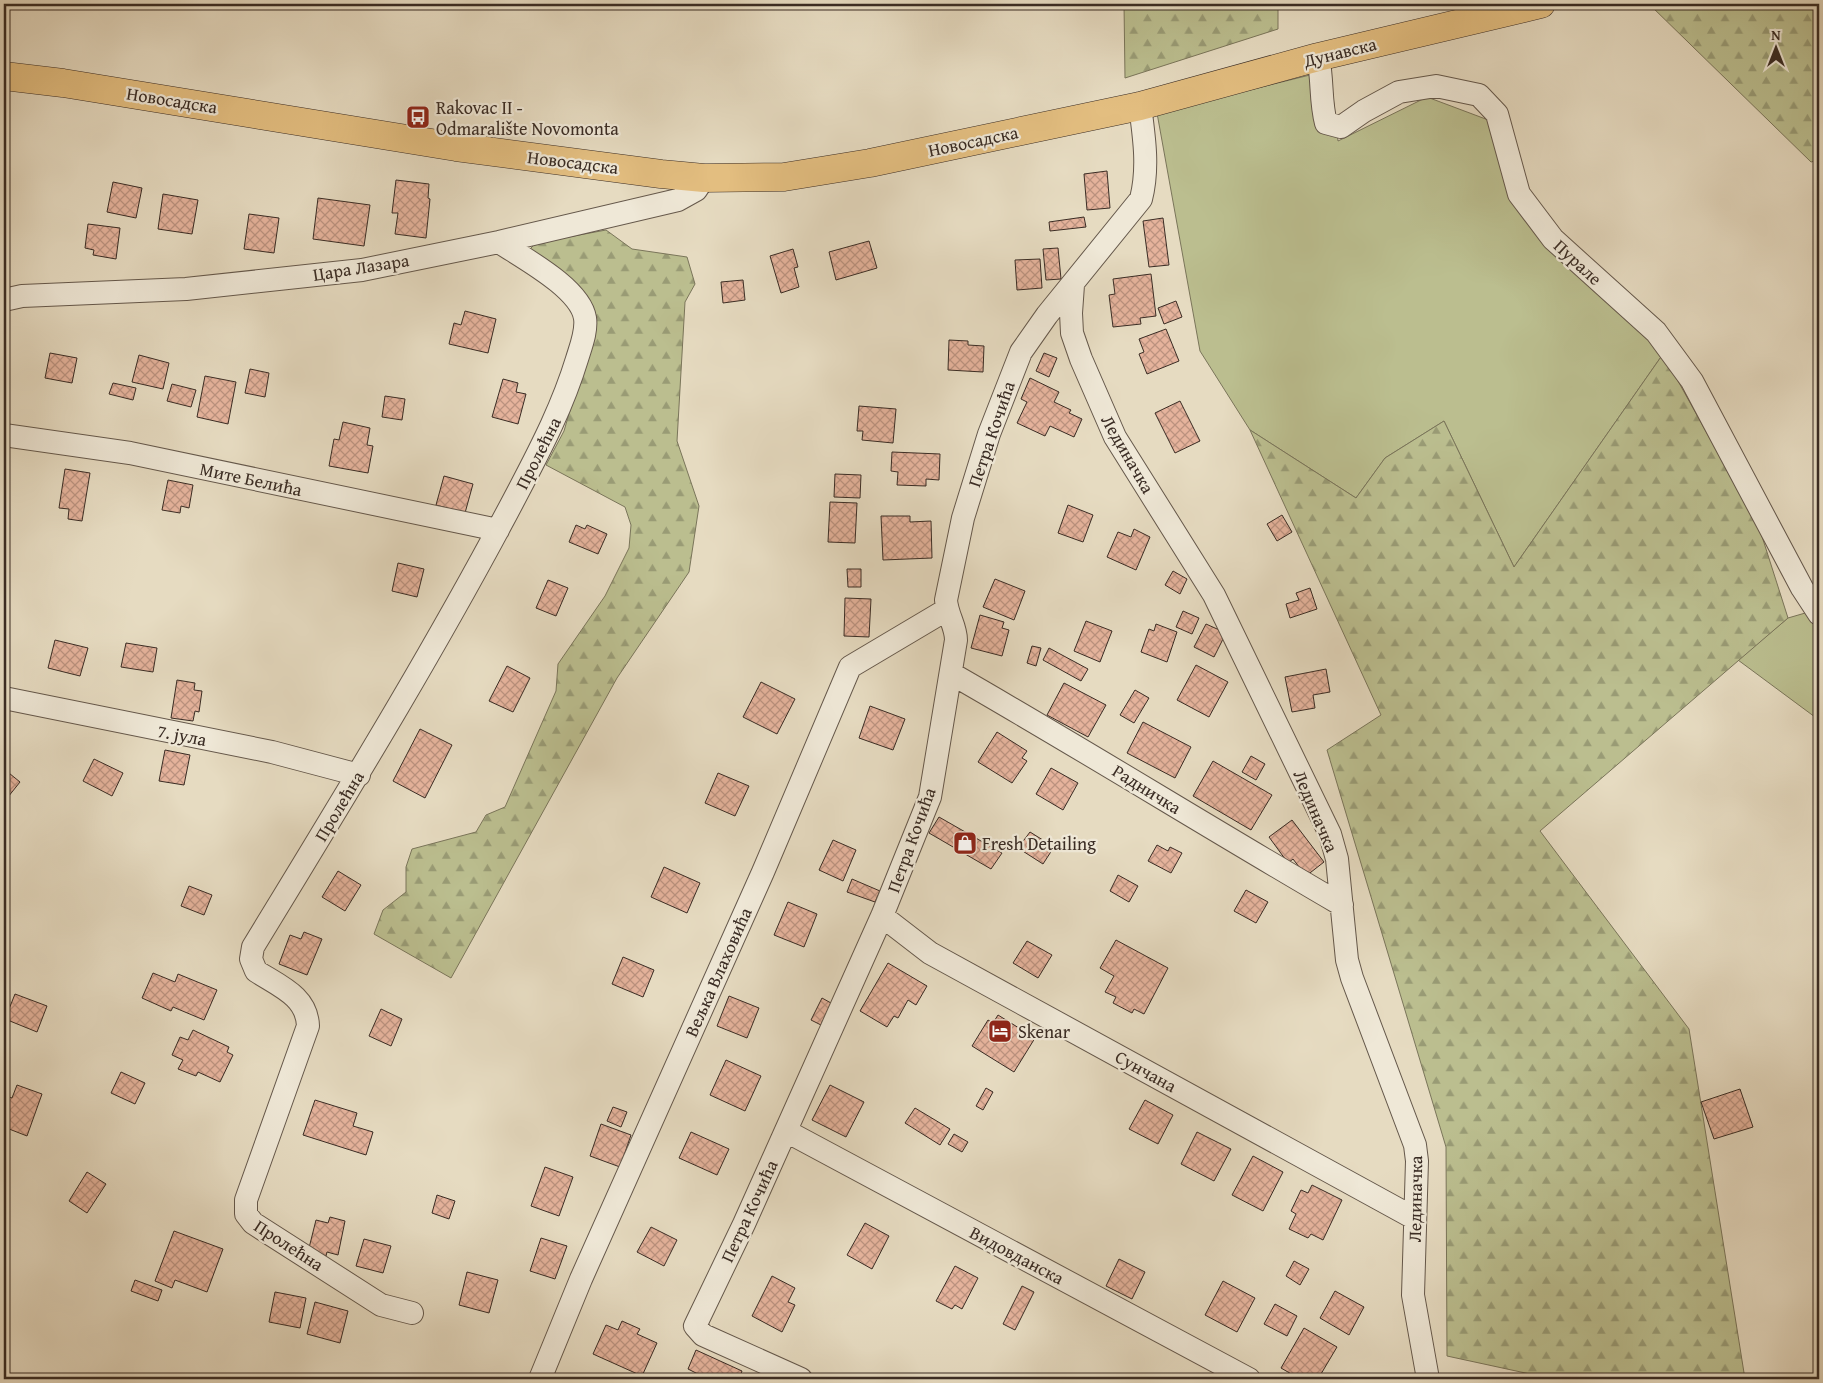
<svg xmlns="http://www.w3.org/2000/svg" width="1823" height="1383" font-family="'Gentium Book Plus',serif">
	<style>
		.green { fill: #bbbe8f; stroke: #7a755a }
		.forest { fill: url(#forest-firs); stroke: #7a755a }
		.building { fill: url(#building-cross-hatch); stroke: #3a2c24 }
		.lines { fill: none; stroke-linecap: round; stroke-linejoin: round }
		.minor-casing { stroke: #65584b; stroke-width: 24 }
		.major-casing { stroke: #3a2c24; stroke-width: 29 }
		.minor { stroke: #efe8d7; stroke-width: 22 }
		.major { stroke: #e3be80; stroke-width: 28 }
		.labels { text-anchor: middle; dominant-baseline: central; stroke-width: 4.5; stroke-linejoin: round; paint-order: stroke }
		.street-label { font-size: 18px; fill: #3a2c24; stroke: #efe8d7 }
		.poi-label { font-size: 18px; fill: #3a2c24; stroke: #efe8d7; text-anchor: start }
	</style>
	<defs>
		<pattern id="forest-firs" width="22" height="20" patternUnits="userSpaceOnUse" patternTransform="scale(1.25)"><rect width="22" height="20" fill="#bbbe8f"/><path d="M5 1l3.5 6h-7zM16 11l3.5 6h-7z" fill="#999b75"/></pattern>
		<pattern id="building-cross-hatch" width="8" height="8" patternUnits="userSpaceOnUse" patternTransform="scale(1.25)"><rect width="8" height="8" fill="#e5b39c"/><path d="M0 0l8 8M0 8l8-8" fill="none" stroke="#bb927f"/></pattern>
	</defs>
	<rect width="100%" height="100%" fill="#e6dbc1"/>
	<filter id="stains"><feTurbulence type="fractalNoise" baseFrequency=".004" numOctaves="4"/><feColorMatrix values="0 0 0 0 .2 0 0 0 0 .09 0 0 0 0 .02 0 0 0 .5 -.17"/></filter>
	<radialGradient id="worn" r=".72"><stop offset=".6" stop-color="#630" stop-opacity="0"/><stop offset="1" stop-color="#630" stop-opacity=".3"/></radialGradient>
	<path class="green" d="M1330 70 1338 141 1427 97 1491 121 1523 217 1597 292 1663 354 1514 567 1444 421 1385 458 1356 498 1250 430 1200 351 1157 113Z
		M1819 609V720L1738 660 1788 618Z"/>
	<path class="forest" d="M1124 4H1278V29L1125 78Z
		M1649 4H1819V160L1811 162Z
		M606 230 632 249 687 257 695 284 685 302 677 441 699 506 689 572 617 678 451 978 374 934 383 910 406 892V867L412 849 476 832 486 815 505 807 556 691 558 664 605 596 629 548 631 525 625 507 546 465 564 431 597 317 588 299 526 253 536 243Z
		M1663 354 1759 527 1788 618 1540 831 1689 1029 1745 1379H1553L1447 1356 1446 1147 1327 750 1381 715 1250 430 1356 498 1385 458 1444 421 1514 567Z"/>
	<path class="building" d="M1107 171 1110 208 1087 210 1084 174Z
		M396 180 429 184 428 198 430 199 426 238 395 234 398 213H392Z
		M113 182 142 188 136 218 107 212Z
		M163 194 198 200 192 234 158 229Z
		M318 198 370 205 364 246 313 239Z
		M249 214 279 218 274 253 244 249Z
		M1084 217 1086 227 1050 231 1049 222Z
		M1163 218 1169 265 1149 267 1143 221Z
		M88 224 120 228 116 259 93 255 94 250 85 248Z
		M869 241 877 268 836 280 829 252Z
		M1058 248 1061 279 1046 280 1043 249Z
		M793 249 798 267 794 268 799 287 781 293 770 256Z
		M1040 259 1042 288 1017 290 1015 260Z
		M1151 274 1156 316 1140 318 1141 324 1113 327 1109 295 1115 294 1113 279Z
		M743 280 745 300 723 303 721 282Z
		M1176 301 1182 317 1164 324 1158 308Z
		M465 311 496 319 488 353 449 344 454 323 461 325Z
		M1166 329 1179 361 1147 374 1139 354 1144 352 1139 339Z
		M949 340 968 341V345L984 346 983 372 948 370Z
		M50 353 77 358 72 383 45 378Z
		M1044 353 1057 358 1049 377 1036 371Z
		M139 355 169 363 163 389 132 382Z
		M250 369 269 373 265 397 245 393Z
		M205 376 236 382 228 424 197 417Z
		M1030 378 1059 392 1054 402 1071 410 1069 413 1082 419 1074 437 1050 426 1045 436 1017 423 1027 402 1021 399Z
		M503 379 518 383 516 392 526 394 518 424 492 417Z
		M113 383 136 388 133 400 109 394Z
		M172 384 196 390 191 407 167 401Z
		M385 396 405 399 402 420 382 417Z
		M1180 401 1200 441 1175 453 1155 413Z
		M859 406 896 409 893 443 862 440 863 431H857Z
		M343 422 370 428 367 445 373 446 368 473 329 466 334 439 339 440Z
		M892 452 940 454 939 480 926 479V486L897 485 898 472 891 471Z
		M65 469 90 473 82 521 68 519 69 509 59 508Z
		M835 474 861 475 860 498 834 497Z
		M444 476 473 484 465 513 436 505Z
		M168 480 193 485 189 508 181 506 180 513 162 510Z
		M830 502 857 503 855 543 828 542Z
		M1068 505 1093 515 1083 542 1058 533Z
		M1282 515 1292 532 1277 541 1267 524Z
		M881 516H910V522L931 521 932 558 883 560Z
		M576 525 585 529 587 525 607 534 598 554 569 542Z
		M1134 529 1150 537 1136 570 1107 557 1118 532 1131 537Z
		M398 563 424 569 417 597 392 591Z
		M847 569H861V587H848Z
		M1173 571 1187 579 1180 594 1165 585Z
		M995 579 1025 591 1014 620 983 607Z
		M548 580 568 588 556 616 536 608Z
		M1310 588 1317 609 1290 618 1286 604 1299 600 1296 593Z
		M845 598 871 599 869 637 844 636Z
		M1183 611 1199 618 1192 634 1176 627Z
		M980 615 1004 622 1002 628 1009 630 1002 656 971 648Z
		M1086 621 1112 631 1100 662 1074 651Z
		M1156 624 1177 632 1167 662 1141 652 1149 629 1154 631Z
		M1206 624 1226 633 1214 657 1194 647Z
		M55 640 88 648 80 676 48 668Z
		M126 643 157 648 153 672 121 667Z
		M1032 646 1041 648 1036 666 1027 663Z
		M1049 648 1088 669 1081 681 1043 660Z
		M1196 665 1228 682 1209 717 1177 700Z
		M507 666 530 678 513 712 489 701Z
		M1326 669 1330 692 1313 695 1315 708 1292 712 1285 677Z
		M177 680 195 683 194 690 202 691 199 712 195 711 193 721 171 718Z
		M761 682 795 699 777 734 743 717Z
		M1064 683 1106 705 1088 737 1047 715Z
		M1135 690 1149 698 1134 723 1120 715Z
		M870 706 905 719 893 750 859 738Z
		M1143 722 1191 747 1175 778 1127 753Z
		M420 729 452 745 425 798 393 781Z
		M997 732 1027 751 1022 758 1027 761 1012 783 978 762Z
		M165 750 190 755 184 785 159 781Z
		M1251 756 1265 764 1256 780 1242 772Z
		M94 759 123 773 112 796 83 781Z
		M1213 761 1272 795 1251 830 1193 796Z
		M1051 768 1078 783 1063 810 1036 794Z
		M4 769 20 782 4 802Z
		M718 773 749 786 735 816 705 803Z
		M939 817 1002 853 991 869 929 833Z
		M1292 820 1324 862 1306 876 1293 859 1288 863 1269 837Z
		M1030 832 1054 847 1043 864 1018 848Z
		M833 840 856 850 843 881 819 870Z
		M1157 845 1168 851 1170 847 1182 853 1171 873 1148 861Z
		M664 867 700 883 687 913 651 897Z
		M338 871 361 885 345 911 322 897Z
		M1118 875 1138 886 1129 902 1110 891Z
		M852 879 880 891 875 902 847 892Z
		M189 886 212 895 204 915 181 906Z
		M1246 890 1268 902 1256 923 1234 911Z
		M788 902 817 914 804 947 774 935Z
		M304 932 322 939 307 975 279 964 290 935 301 939Z
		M1116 940 1168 968 1144 1014 1134 1009 1132 1013 1113 1003 1116 997 1105 992 1114 976 1100 968Z
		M1027 941 1052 955 1038 978 1013 963Z
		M623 957 654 970 643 997 612 984Z
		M888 963 927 986 916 1005 908 1000 898 1018 894 1016 887 1027 860 1011Z
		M153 973 175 982 178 974 217 990 204 1020 173 1007 171 1011 142 998Z
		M15 994 47 1006 37 1032 5 1019Z
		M729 996 759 1008 747 1038 717 1026Z
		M822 998 831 1003 821 1025 811 1020Z
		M381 1009 402 1019 391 1046 369 1036Z
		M998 1015 1035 1038 1014 1072 972 1046 988 1020 993 1023Z
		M193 1030 229 1047 227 1052 233 1055 220 1082 198 1072 196 1076 178 1069 183 1060 172 1055 180 1037 188 1040Z
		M726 1060 761 1076 745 1111 710 1095Z
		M121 1072 145 1083 135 1104 111 1093Z
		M17 1085 42 1094 27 1136 4 1127V1095L12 1098Z
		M830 1085 864 1102 846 1137 812 1120Z
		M986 1088 993 1092 983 1110 976 1106Z
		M1740 1089 1753 1127 1714 1139 1701 1102Z
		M315 1100 357 1113 353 1126 373 1132 366 1155 303 1135Z
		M1145 1100 1173 1115 1158 1144 1129 1129Z
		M613 1107 627 1112 621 1127 607 1121Z
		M915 1108 950 1129 940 1145 905 1123Z
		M601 1124 631 1135 620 1167 590 1156Z
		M691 1132 729 1149 717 1175 679 1158Z
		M1197 1132 1231 1149 1214 1181 1181 1164Z
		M954 1134 968 1142 962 1152 948 1144Z
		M1253 1156 1283 1172 1263 1211 1232 1195Z
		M545 1167 573 1177 559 1216 531 1206Z
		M87 1172 106 1184 87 1213 69 1201Z
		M1312 1185 1342 1200 1323 1240 1311 1234 1308 1238 1289 1229 1296 1214 1291 1211 1301 1190 1308 1193Z
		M437 1195 455 1201 449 1219 432 1213Z
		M330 1217 345 1221 338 1255 327 1252 326 1256 308 1252 316 1220 328 1223Z
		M865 1223 889 1236 872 1269 847 1255Z
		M651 1227 677 1240 664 1266 637 1252Z
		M174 1231 223 1249 207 1292 175 1280 172 1288 155 1281Z
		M541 1238 567 1246 555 1279 530 1271Z
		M364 1239 391 1246 383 1273 356 1266Z
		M1119 1259 1145 1272 1132 1299 1106 1286Z
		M1294 1261 1309 1269 1300 1285 1286 1276Z
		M955 1266 978 1278 962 1309 955 1305 952 1309 936 1301Z
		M467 1272 498 1280 489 1313 459 1305Z
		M772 1276 795 1288 788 1302 795 1305 782 1332 752 1316Z
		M135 1280 162 1290 158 1301 131 1291Z
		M1223 1281 1255 1298 1237 1332 1205 1315Z
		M1022 1286 1034 1292 1015 1330 1003 1324Z
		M1335 1291 1364 1307 1349 1335 1320 1318Z
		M275 1292 306 1298 300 1328 269 1322Z
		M315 1302 348 1311 340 1343 307 1334Z
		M1275 1304 1297 1316 1287 1336 1264 1324Z
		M622 1321 640 1329 637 1334 657 1343 642 1376 593 1354 606 1325 618 1330Z
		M1304 1328 1337 1347 1318 1379H1300L1281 1368Z
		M696 1350 742 1371 739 1379H698L700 1375 688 1369Z"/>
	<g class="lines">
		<g class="minor-casing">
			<path id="minor" d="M1318 57C1323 80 1320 101 1326 123L1341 127 1364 111 1399 92 1436 86 1479 95 1497 114 1519 194 1553 239 1656 332 1692 381 1802 588 1819 614
				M1073 285 1071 313 1072 333 1081 359 1115 437 1214 595 1330 834 1337 859 1347 960 1352 978 1415 1145 1417 1161 1413 1295 1428 1379
				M4 300 22 296 186 289 362 270 499 242 678 200 696 190 704 178
				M4 435 130 453 498 530
				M952 674C1083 749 1211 829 1342 905
				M4 698 272 752 359 775
				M882 916 930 953 1414 1218
				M786 1131 1249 1379
				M412 1313 381 1305 253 1223 246 1214V1200L308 1026C307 996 279 986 256 971L251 959 253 947C345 796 438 645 520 488 542 446 563 405 577 359 581 346 587 331 585 318 580 288 523 258 499 242
				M540 1379 581 1279 763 872 850 667 946 610
				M801 1379 703 1335 695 1326 744 1224 882 916 930 797 956 640C956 626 947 615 946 600L963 518 989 434 1021 352 1047 315 1141 199C1149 168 1144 136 1140 106"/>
		</g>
		<g class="major-casing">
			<path id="major" d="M4 76 63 83 456 147 661 174 704 178 784 177 870 163 1140 106 1318 57 1541 4"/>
		</g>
		<use href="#minor" class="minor"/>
		<use href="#major" class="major"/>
	</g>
	<defs>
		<g id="bus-square" transform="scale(1.25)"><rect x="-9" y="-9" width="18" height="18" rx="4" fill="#8f2418" stroke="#efe8d7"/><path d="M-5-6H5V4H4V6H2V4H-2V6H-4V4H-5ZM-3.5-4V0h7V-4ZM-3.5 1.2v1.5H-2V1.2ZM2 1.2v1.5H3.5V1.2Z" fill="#fff"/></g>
		<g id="shop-square" transform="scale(1.25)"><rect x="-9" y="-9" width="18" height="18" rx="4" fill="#8f2418" stroke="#efe8d7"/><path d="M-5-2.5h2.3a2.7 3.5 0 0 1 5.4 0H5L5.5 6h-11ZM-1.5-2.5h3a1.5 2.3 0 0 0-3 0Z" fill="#fff"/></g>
		<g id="hotel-square" transform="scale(1.25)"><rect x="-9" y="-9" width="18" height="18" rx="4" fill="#8f2418" stroke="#efe8d7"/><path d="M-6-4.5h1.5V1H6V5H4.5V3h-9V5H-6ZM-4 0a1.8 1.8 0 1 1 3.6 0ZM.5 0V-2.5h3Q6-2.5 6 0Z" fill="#fff"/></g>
	</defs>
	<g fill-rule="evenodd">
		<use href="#bus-square" x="418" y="117"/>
		<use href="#shop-square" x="965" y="843"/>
		<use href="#hotel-square" x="1000" y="1031"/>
	</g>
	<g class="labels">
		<g class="street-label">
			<text transform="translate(1340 52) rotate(-14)">Дунавска</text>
			<text transform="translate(172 100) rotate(9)">Новосадска</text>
			<text transform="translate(973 141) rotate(-12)">Новосадска</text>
			<text transform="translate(573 162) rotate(7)">Новосадска</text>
			<text transform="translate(1578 262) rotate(43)">Пурале</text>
			<text transform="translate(361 267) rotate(-9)">Цара Лазара</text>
			<text transform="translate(991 434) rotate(-71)">Петра Кочића</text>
			<text transform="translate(538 453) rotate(-63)">Пролећна</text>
			<text transform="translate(1128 454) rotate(60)">Лединачка</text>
			<text transform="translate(251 479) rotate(12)">Мите Белића</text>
			<text transform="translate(182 735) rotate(11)">7. јула</text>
			<text transform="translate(1147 789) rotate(32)">Радничка</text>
			<text transform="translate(339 806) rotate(-59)">Пролећна</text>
			<text transform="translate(1316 811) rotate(67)">Лединачка</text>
			<text transform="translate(911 840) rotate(-70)">Петра Кочића</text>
			<text transform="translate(718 972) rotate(-66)">Вељка Влаховића</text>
			<text transform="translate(1146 1071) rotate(29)">Сунчана</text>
			<text transform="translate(1415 1199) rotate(-89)">Лединачка</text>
			<text transform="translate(749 1211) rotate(-65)">Петра Кочића</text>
			<text transform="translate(289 1245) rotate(33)">Пролећна</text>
			<text transform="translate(1017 1255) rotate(28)">Видовданска</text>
		</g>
		<g class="poi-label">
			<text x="436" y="107">Rakovac II -<tspan x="436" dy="21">Odmaralište Novomonta</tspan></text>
			<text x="982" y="843">Fresh Detailing</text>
			<text x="1018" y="1031">Skenar</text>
		</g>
	</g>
	<rect width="1823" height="1383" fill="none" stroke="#e6dbc1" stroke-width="20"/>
	<rect x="5" y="5" width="1813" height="1373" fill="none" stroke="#3a2c24" stroke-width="2.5"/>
	<rect x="10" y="10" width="1803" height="1363" fill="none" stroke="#3a2c24"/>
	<g transform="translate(1776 48)" stroke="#efe8d7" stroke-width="4" paint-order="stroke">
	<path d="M0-4L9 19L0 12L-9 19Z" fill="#3a2c24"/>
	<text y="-8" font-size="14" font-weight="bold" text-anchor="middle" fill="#3a2c24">N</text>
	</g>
	<rect width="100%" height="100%" filter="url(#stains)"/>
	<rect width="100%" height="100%" fill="url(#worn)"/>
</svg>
